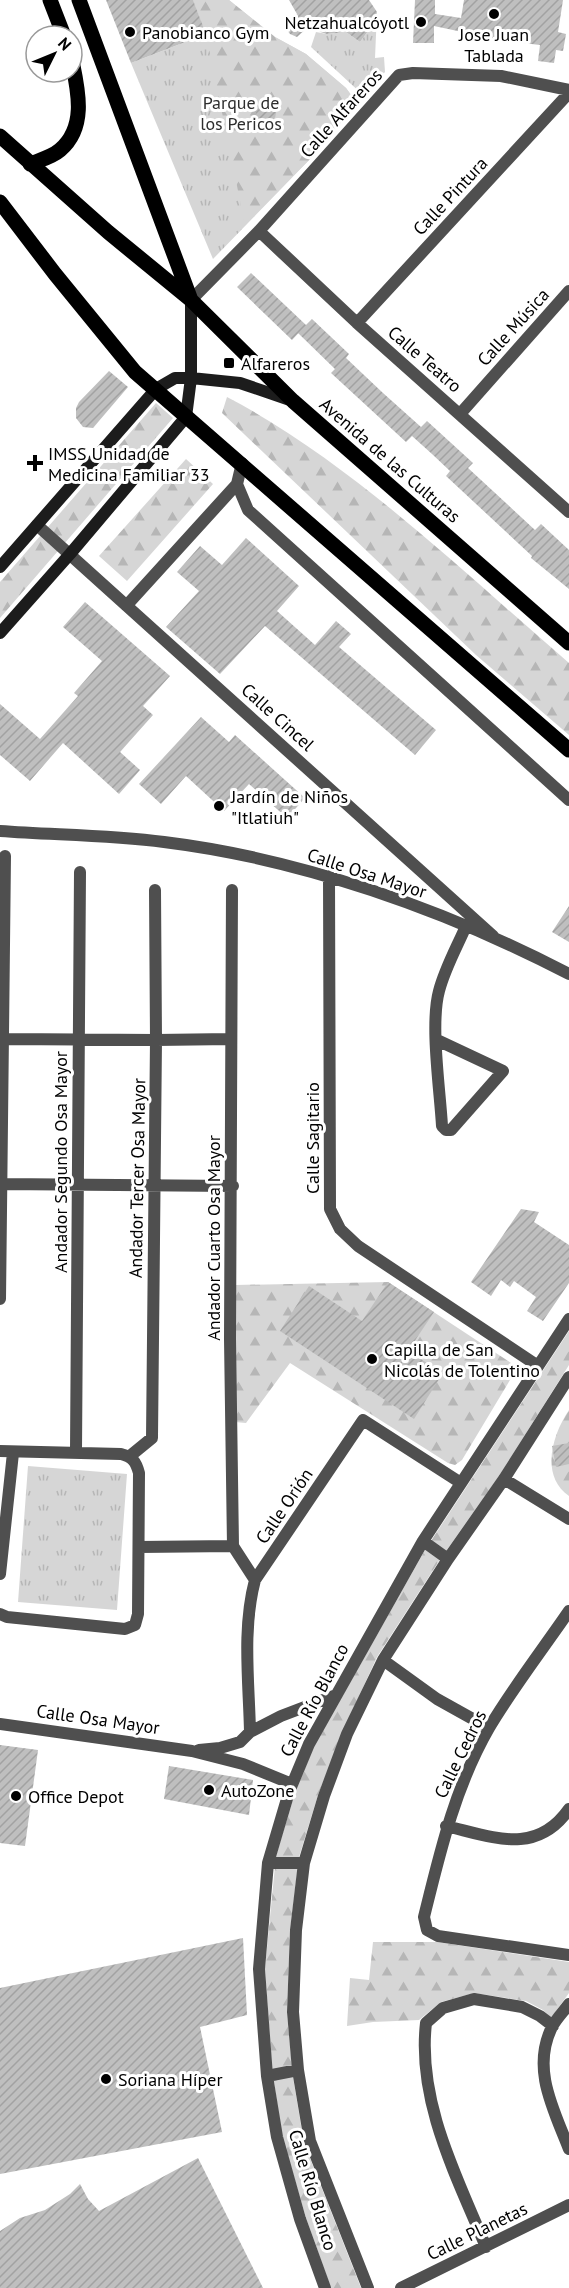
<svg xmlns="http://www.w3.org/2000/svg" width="569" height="2288" font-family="'PT Sans',sans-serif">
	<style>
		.grass { fill: url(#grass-tufts) }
		.forest { fill: url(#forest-firs) }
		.building { fill: url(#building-hatch) }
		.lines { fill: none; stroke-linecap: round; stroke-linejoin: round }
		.street { stroke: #4f4f4f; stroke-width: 12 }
		.secondary { stroke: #1c1c1c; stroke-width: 12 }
		.primary { stroke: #000; stroke-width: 15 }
		.poi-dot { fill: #000; stroke: #fff; stroke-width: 2 }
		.labels { text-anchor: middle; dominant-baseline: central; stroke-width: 6; stroke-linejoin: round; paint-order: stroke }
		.poi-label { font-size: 18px; fill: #000; stroke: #fff; text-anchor: start }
		.park-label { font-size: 18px; fill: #2d2d2d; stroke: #fff }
		.street-label { font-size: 18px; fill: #000; stroke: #fff }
	</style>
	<defs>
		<pattern id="grass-tufts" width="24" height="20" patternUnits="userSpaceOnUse" patternTransform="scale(1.5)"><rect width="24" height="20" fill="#d6d6d6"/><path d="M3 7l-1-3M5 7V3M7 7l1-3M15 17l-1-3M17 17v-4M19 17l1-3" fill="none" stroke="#b6b6b6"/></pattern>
		<pattern id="forest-firs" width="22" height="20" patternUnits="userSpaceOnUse" patternTransform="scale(1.5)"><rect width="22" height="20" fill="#d6d6d6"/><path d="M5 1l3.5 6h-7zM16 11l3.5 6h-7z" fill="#b6b6b6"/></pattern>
		<pattern id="building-hatch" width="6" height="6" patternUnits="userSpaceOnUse" patternTransform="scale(1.5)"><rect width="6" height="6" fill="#bfbfbf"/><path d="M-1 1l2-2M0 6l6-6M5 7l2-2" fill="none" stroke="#a2a2a2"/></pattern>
	</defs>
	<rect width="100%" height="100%" fill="#fff"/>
	<path class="grass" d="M193 0H229L275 37 306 54 346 88 357 103 313 156 213 259 131 63 206 34Z
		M377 12 375 58 384 57 385 72 364 96 311 47 316 32 327 34 346 32 360 42 371 27Z
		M28 1466 127 1474 117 1610 18 1602Z"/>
	<path class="forest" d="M193 0H229L275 37 306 54 346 88 357 103 313 156 245 225 206 34Z
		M227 397C351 462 463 572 569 663V735L476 655 222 413Z
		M156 403 173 418 0 618V582Z
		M186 459 213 484 127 581 99 556Z
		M388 1282 514 1365 516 1370 462 1460 455 1465 448 1463 290 1363 246 1423 235 1422 236 1285Z
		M569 1331V1365L499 1476 439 1561 377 1657 343 1731 318 1795 299 1857 290 1930 287 2013 293 2077 304 2143 361 2288H331L306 2218 282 2136 272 2068 265 1968 276 1856 295 1793 314 1746 425 1550Z
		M569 1410V1496C540 1476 552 1435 569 1410Z
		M373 1942H437L569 1962V1993L551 2018 543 2010 526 2001 474 1993 441 2002 419 2020 373 2022 347 2026 350 1978 369 1980Z"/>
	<path class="building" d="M106 0H193L206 34 131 63Z
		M289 0H369L377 12 371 27 360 42 346 32 327 34 307 28 297 37 290 34 284 26 297 14Z
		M415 0H435V14L461 18 464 0H563L558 32 566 34 563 51 556 50 554 63 538 61 540 45 505 41 434 26V43H413Z
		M256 113a10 10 0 1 1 20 0a10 10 0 1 1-20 0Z
		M251 273 306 325 292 340 237 287Z
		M312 319 349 354 346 358 383 393 421 427 427 421 473 463 468 468 535 530 541 524 569 550V589L531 558 532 556 446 476 450 471 432 454 412 436 406 442 331 373 335 369 298 333Z
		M109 371 128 387 93 428 83 427 76 418V408L79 402Z
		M246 538 299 586 277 611 315 645 336 621 351 634 339 647 436 730 415 755 265 626 220 674 166 627 199 591 177 572 200 546 222 565Z
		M85 602 170 676 143 706 153 715 120 752 140 770 119 794 63 743 30 781 0 755V704L40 739 78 696 74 693 102 661 63 627Z
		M201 717 229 742 235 735 305 798 287 818 249 784 224 811 186 776 161 804 139 784Z
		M569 906V942L552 932Z
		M521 1209 539 1212 534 1222 569 1245V1283L543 1321 527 1311 536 1297 514 1281 510 1287 501 1280 491 1296 471 1282Z
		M388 1282 434 1312 408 1351 443 1373 414 1419 280 1331 309 1286 362 1321Z
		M569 1443V1464L556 1467 552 1446Z
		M0 1745 38 1750 25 1846 0 1843Z
		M169 1766 253 1780 249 1815 164 1799Z
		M243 1938 247 2015 200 2027 222 2132 0 2174V1988Z
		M198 2158 263 2288H0V2231L20 2218 45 2210 70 2194 80 2184 88 2199 99 2211Z"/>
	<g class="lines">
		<path class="street" d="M259 231 357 323 569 512
			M191 300 259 231 399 75 413 73 501 76 569 90
			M357 323 569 93
			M460 414 569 291
			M242 463 237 484 248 510 569 800
			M37 525 493 936
			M127 605 237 484
			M0 831C55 835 109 835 164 842 302 859 446 910 569 974
			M329 876 330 1209 340 1229 358 1246 538 1366
			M232 890 230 1339 233 1546 255 1580
			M3 1039 156 1040 231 1039
			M437 1040 503 1071 451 1130H446L442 1126C440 1090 430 1024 439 991 445 968 457 947 466 926
			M2 1184 233 1186
			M0 1299 5 856
			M0 1451 121 1454C133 1457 136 1462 139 1473L138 1614 135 1625 125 1629 7 1617 0 1614
			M76 1452 80 872
			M130 1456 152 1438 156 1040 155 890
			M504 1479 569 1519
			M423 1541 448 1559
			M139 1547 233 1546
			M0 1574 13 1453
			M569 1611C543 1649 512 1689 489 1728 455 1787 440 1852 424 1917L427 1930 438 1936 569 1955
			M383 1660 437 1699 489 1728
			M0 1724 192 1751 243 1764 292 1784
			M250 1732C249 1682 242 1629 255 1580L363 1420 461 1483
			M199 1750 220 1748 240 1742 250 1732 281 1716 336 1695
			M446 1826C493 1837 536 1856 569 1809
			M268 1863H304
			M569 2004C564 2011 556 2019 552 2027 531 2069 554 2110 569 2149
			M267 2076 298 2070
			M486 2247C457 2177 417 2102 426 2023L443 2008 474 1999 522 2007 540 2016 553 2026
			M325 2288 300 2219 277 2137 267 2076 259 1969 268 1863 289 1792 309 1744 423 1541 569 1319
			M368 2288 310 2141 298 2070 293 2012 296 1930 304 1863 324 1796 347 1734 383 1660 448 1559 504 1479 569 1377
			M401 2288 569 2205"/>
		<path class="secondary" d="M0 567 156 389 175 378H191L240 383 290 400
			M0 633 70 554 186 417 191 378V300"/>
		<path class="primary" d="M50 0 64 36
			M79 0 191 300 293 401 569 643
			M0 136 108 232 191 300
			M30 164C40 160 52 157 60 150 87 127 78 90 72 61
			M0 202 55 274 135 372 569 750"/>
	</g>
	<g class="poi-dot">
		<circle cx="494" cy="14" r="6"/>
		<circle cx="421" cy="22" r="6"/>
		<circle cx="130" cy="32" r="6"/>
		<rect x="223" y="357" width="12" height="12" rx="3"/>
		<path d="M32 454h6v6h6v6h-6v6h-6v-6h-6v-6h6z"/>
		<circle cx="219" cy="806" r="6"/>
		<circle cx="372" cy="1359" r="6"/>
		<circle cx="209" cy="1790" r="6"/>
		<circle cx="16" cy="1796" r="6"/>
		<circle cx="106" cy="2079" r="6"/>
	</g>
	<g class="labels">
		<g class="poi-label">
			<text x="409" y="22" text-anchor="end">Netzahualcóyotl</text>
			<text x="142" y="32">Panobianco Gym</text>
			<text x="494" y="34" text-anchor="middle">Jose Juan<tspan x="494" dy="21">Tablada</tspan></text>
			<text x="241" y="363">Alfareros</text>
			<text x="48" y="453">IMSS Unidad de<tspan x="48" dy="21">Medicina Familiar 33</tspan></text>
			<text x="231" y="796">Jardín de Niños<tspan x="231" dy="21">"Itlatiuh"</tspan></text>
			<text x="384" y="1349">Capilla de San<tspan x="384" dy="21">Nicolás de Tolentino</tspan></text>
			<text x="221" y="1790">AutoZone</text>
			<text x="28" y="1796">Office Depot</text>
			<text x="118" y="2079">Soriana Híper</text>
		</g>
		<g class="park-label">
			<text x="241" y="102">Parque de<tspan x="241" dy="21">los Pericos</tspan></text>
		</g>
		<g class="street-label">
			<text transform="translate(341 113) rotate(-48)">Calle Alfareros</text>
			<text transform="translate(450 196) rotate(-47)">Calle Pintura</text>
			<text transform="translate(513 327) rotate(-48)">Calle Música</text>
			<text transform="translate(425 359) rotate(41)">Calle Teatro</text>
			<text transform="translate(390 460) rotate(41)">Avenida de las Culturas</text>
			<text transform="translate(278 717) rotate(42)">Calle Cincel</text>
			<text transform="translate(367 873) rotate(18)">Calle Osa Mayor</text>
			<text transform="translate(312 1138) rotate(-90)">Calle Sagitario</text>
			<text transform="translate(60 1162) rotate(-90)">Andador Segundo Osa Mayor</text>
			<text transform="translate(137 1178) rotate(-89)">Andador Tercer Osa Mayor</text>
			<text transform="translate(213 1238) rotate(-90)">Andador Cuarto Osa Mayor</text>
			<text transform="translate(284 1506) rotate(-56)">Calle Orión</text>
			<text transform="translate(314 1700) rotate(-62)">Calle Río Blanco</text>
			<text transform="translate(98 1719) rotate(8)">Calle Osa Mayor</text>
			<text transform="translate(460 1754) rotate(-64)">Calle Cedros</text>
			<text transform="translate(313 2190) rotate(73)">Calle Río Blanco</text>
			<text transform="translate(477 2231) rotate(-26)">Calle Planetas</text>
		</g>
	</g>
	<g transform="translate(54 54) rotate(47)"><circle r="28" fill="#ffffff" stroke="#999999" stroke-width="1.5"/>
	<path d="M0-4.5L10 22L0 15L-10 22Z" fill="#000000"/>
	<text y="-9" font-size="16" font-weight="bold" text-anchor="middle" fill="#000000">N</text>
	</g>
</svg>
